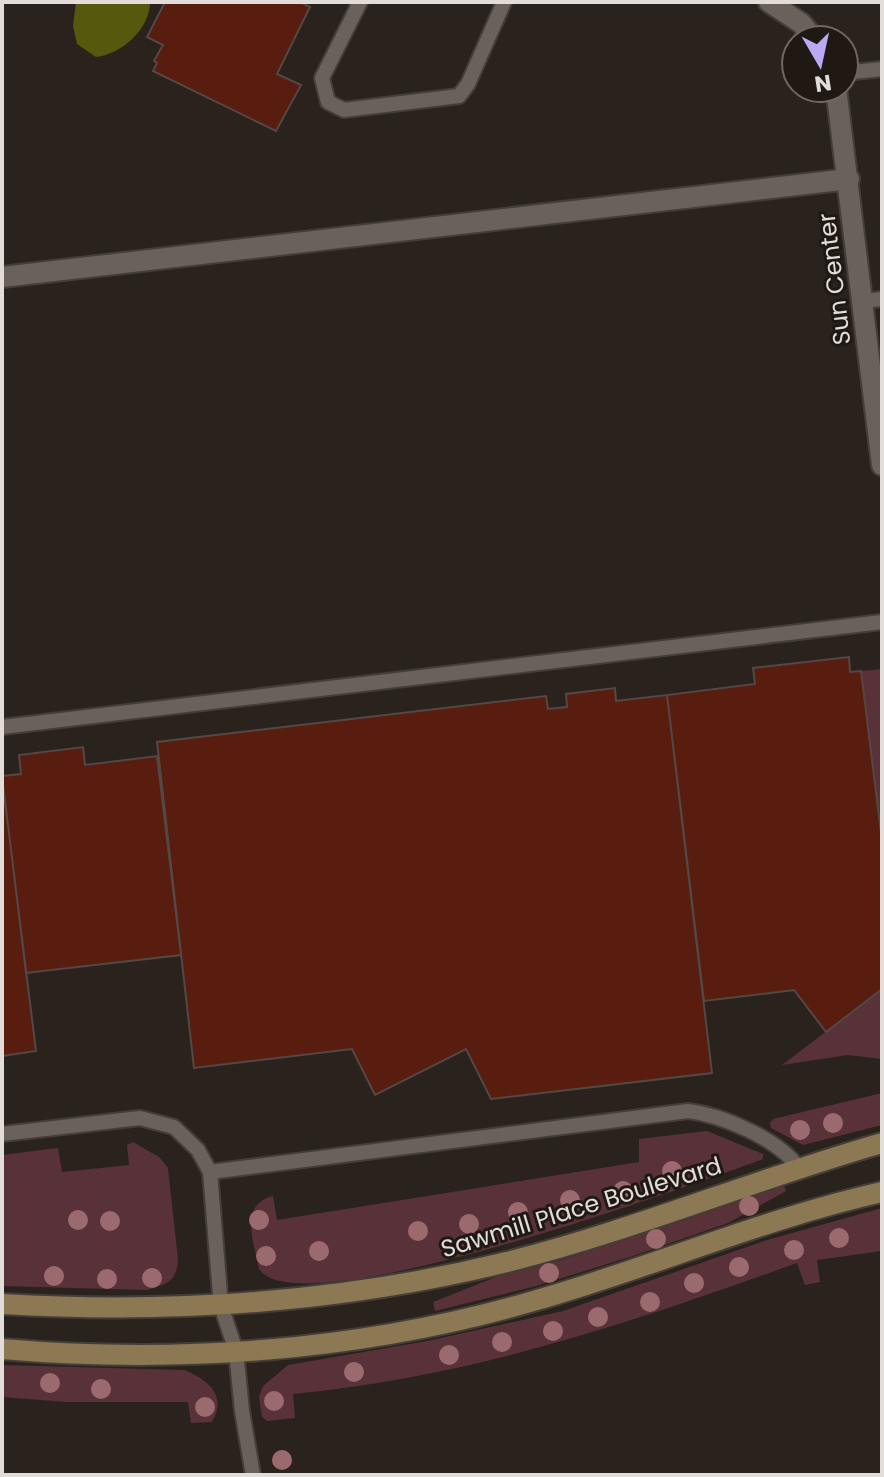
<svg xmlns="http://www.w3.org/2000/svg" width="884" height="1477" font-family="Poppins,sans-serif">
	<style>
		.green { fill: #583238 }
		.water { fill: #56580e }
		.building { fill: #581d0e; stroke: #534845; stroke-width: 2 }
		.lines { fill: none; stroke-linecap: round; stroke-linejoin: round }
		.lane-casing { stroke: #443e39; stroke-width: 18 }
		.street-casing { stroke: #443e39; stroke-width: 24 }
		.secondary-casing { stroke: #443e39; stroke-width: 24 }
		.lane { stroke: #6a615a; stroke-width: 14 }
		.street { stroke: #6a615a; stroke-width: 20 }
		.secondary { stroke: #8c7852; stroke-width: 20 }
		.tree { fill: #9b6a6e }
		.labels { text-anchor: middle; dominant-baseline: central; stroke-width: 6; stroke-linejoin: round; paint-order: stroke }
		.street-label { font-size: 24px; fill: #e2ddd9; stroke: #201913 }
	</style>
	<rect width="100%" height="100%" fill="#2a221c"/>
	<path class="green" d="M882 669V841L861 671Z
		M882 989V1059L848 1055 782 1065Z
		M882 1093V1125L803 1145 771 1128 770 1123 773 1119Z
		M707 1131 763 1154V1159C695 1184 298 1329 259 1269 254 1241 238 1205 273 1196L277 1220 639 1162V1139Z
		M133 1142 159 1157 168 1168 178 1259C177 1282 167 1284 147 1290L2 1286V1155L58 1148 62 1172 129 1165 127 1145Z
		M784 1185 786 1191 728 1223 630 1257 536 1286 435 1311 433 1302 496 1277 565 1259Z
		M882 1208V1251L817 1260 820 1282 805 1285 797 1263C628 1324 474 1376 293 1394L295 1418 267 1421 262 1417 259 1397 263 1386 288 1365 427 1341 563 1311 767 1240Z
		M2 1365 184 1370C207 1379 228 1395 212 1422L191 1423 188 1402H67L2 1397Z"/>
	<path class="water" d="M76 2H150C150 29 122 54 96 57L77 44 73 26Z"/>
	<path class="building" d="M165 2H300L310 7 277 74 301 85 276 131 153 71 157 63 154 61 163 45 147 37Z
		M849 657 850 672 861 671 882 841V989L826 1032 794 990 704 1001 667 695 755 684 753 668Z
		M615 688 616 701 667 695 712 1073 491 1099 466 1049 375 1095 352 1049 194 1068 157 742 546 696 548 709 567 707 566 694Z
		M83 747 85 765 157 756 181 955 26 973 2 776 21 774 19 755Z
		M2 777 36 1051 2 1056Z"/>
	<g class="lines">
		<g class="lane-casing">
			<path id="lane" d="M360 2 322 78 328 102 344 110 459 96 468 84 504 2
				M844 73 882 69
				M863 301 882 299
				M2 727 882 622
				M2 1134 140 1118 174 1127 198 1150 210 1172 221 1306 236 1351 242 1411 253 1475
				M210 1172 688 1111C722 1115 778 1139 798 1167"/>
		</g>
		<g class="street-casing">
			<path id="street" d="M769 2 801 23 815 40
				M836 88 882 465
				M2 277 849 179"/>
		</g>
		<g class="secondary-casing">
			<path id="secondary" d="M2 1304C173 1314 340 1303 507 1262 634 1230 756 1179 882 1143
				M2 1349C178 1364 360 1351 530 1302 648 1269 762 1219 882 1192"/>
		</g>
		<use href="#lane" class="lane"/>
		<use href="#street" class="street"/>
		<use href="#secondary" class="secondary"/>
	</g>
	<g class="tree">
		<circle cx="833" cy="1123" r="10"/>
		<circle cx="800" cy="1130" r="10"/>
		<circle cx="672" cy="1171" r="10"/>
		<circle cx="623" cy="1191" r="10"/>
		<circle cx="570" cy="1200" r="10"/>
		<circle cx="749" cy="1206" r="10"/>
		<circle cx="518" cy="1212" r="10"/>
		<circle cx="78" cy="1220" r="10"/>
		<circle cx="259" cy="1220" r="10"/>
		<circle cx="110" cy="1221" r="10"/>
		<circle cx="469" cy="1224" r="10"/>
		<circle cx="418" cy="1231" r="10"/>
		<circle cx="839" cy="1238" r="10"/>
		<circle cx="656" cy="1239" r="10"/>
		<circle cx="794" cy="1250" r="10"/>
		<circle cx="319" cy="1251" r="10"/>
		<circle cx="266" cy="1256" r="10"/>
		<circle cx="739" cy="1267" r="10"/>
		<circle cx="549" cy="1273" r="10"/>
		<circle cx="54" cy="1276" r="10"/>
		<circle cx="152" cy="1278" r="10"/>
		<circle cx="107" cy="1279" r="10"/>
		<circle cx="694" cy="1283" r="10"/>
		<circle cx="650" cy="1302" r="10"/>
		<circle cx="598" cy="1317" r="10"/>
		<circle cx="553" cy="1331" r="10"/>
		<circle cx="502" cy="1342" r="10"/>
		<circle cx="449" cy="1355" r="10"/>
		<circle cx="354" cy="1372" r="10"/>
		<circle cx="50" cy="1383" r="10"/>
		<circle cx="101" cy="1389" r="10"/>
		<circle cx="274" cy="1401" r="10"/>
		<circle cx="205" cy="1407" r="10"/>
		<circle cx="282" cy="1460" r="10"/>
	</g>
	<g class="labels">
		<g class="street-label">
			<text transform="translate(834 279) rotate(-97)">Sun Center</text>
			<text transform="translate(581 1207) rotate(-17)">Sawmill Place Boulevard</text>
		</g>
	</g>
	<rect width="884" height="1477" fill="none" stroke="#e2ddd9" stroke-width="8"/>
	<g transform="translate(820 64) rotate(171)"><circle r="38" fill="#201913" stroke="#6e6762" stroke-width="2"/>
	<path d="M0-6L14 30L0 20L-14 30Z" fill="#baaaf6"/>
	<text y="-12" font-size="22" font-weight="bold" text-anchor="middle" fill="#e2ddd9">N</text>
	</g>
</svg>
